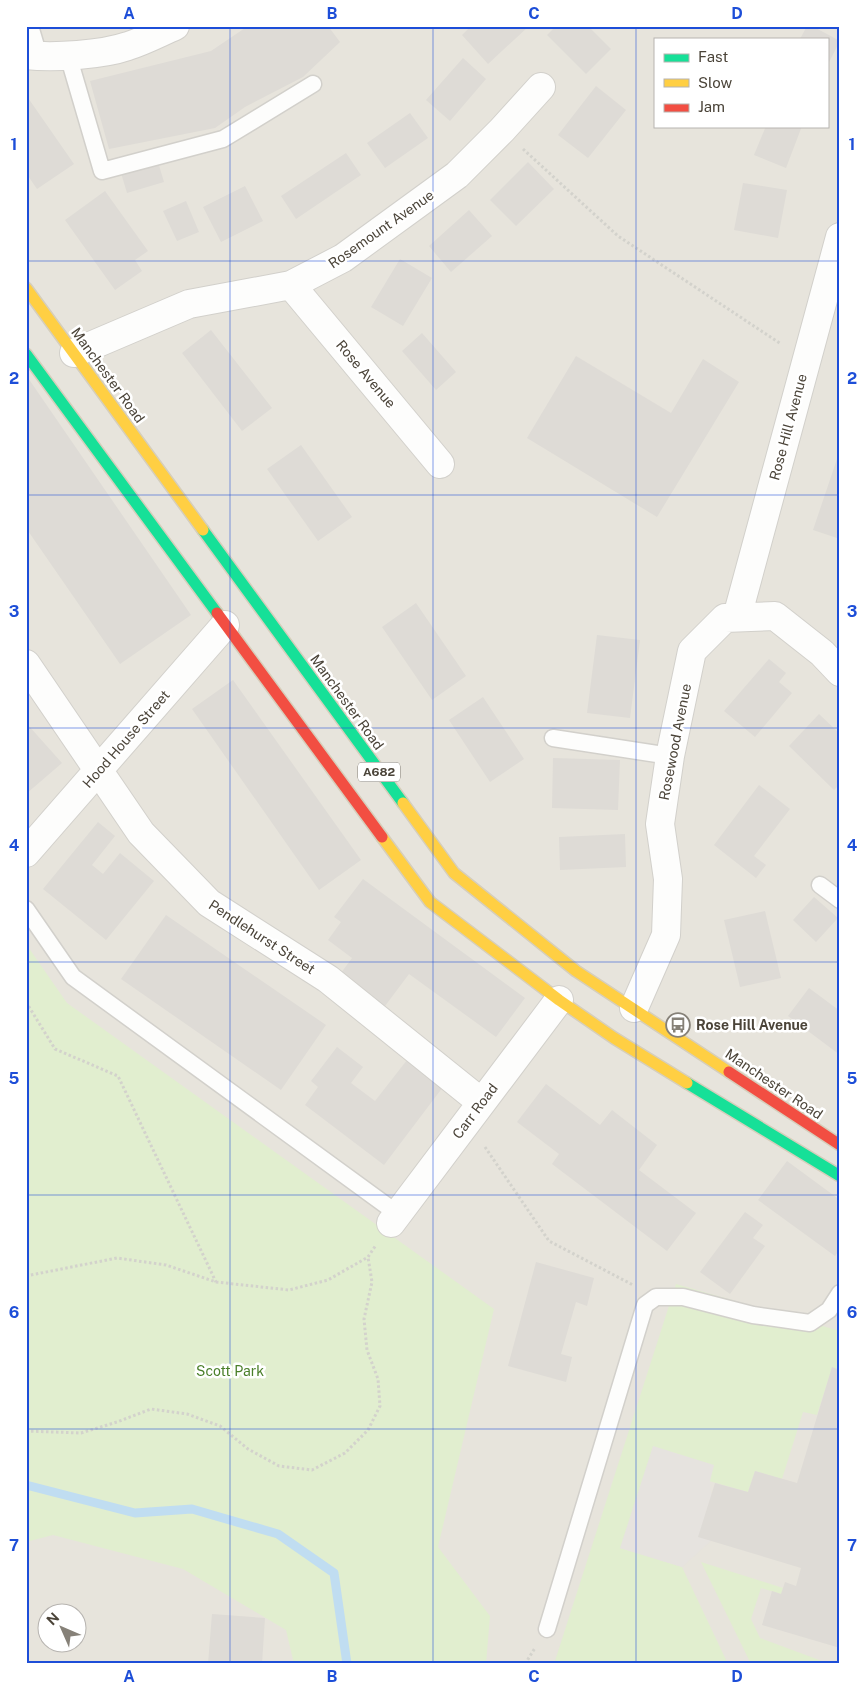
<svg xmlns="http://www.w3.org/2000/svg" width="866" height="1690" font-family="'Public Sans',sans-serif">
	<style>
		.residential { fill: #e7e4dc; fill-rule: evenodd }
		.green { fill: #e1eecf }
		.parking { fill: #e6e3df }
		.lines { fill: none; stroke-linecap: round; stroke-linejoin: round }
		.stream { stroke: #c0ddf1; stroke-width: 9 }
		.building { fill: #dedbd6 }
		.lane-casing { stroke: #d2d0cb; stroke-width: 19 }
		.street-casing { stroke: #d2d0cb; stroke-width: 30 }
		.fast-casing { stroke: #d6cebb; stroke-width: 14 }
		.slow-casing { stroke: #d6cebb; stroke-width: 14 }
		.jam-casing { stroke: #d6cebb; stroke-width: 14 }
		.path { stroke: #d3d2cc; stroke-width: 3; stroke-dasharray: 2.5 2.5; stroke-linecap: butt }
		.lane { stroke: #fdfdfc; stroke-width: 16 }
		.street { stroke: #fdfdfc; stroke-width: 28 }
		.fast { stroke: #16e098; stroke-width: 11 }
		.slow { stroke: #ffcf43; stroke-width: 11 }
		.jam { stroke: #f24e42; stroke-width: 11 }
		.grid { fill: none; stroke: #1d4ed8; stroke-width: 1; stroke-opacity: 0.55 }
		.labels { text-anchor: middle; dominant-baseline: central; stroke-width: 5; stroke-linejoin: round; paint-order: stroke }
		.shield { fill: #fff; stroke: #817c74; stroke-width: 1 }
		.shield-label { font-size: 12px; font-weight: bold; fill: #4b4439 }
		.street-label { font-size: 14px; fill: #4b4439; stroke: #fff }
		.poi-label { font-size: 14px; font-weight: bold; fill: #4b4439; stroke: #fff; text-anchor: start }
		.park-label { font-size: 14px; fill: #4a7f2a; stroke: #fff }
		.neatline { fill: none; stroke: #1d4ed8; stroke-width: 2 }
		.grid-label { font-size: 16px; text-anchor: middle; font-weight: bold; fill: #1d4ed8 }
	</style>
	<rect width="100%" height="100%" fill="#f4f2ee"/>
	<path class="residential" d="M26 26H840V1664H26ZM655 39H827V126H655ZM48 1612H78V1642H48Z"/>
	<path class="green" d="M26 944 67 1003 494 1309 438 1547 490 1616 486 1664H294L286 1630 183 1569 53 1535 26 1542Z
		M676 1284 840 1331V1370L832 1368 817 1415 803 1412 782 1479 755 1471 748 1492 709 1481 714 1465 620 1548 682 1567 728 1664H554Z
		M701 1562 783 1588 781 1594 761 1588 751 1619 760 1638 830 1664H751Z"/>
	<path class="parking" d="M653 1446 714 1465 710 1481 715 1537 682 1567 620 1548Z"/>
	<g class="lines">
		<path class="stream" d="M26 1485 135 1513 192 1509 278 1534 334 1573 347 1664"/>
	</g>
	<path class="building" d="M248 26H328L340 42 303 77 245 107 215 128 109 149 90 81 211 51Z
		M471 26H529L488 64 462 35Z
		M556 26H588L611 49 586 74 547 35Z
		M807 26H812L840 41 827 66V39H800Z
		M463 58 486 79 450 121 426 100Z
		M596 86 626 110 588 158 558 135Z
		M26 95 74 164 37 189 26 173Z
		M410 113 428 138 385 168 367 143Z
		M766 126H802L786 168 754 155Z
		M346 153 361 175 296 219 281 196Z
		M158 162 164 182 127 193 121 173Z
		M528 162 554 189 516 226 490 200Z
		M743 183 787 190 778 238 734 230Z
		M245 186 263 221 221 242 203 207Z
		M105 191 148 251 135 260 142 271 115 290 65 220Z
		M186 201 199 232 177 241 163 211Z
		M469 210 492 236 451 272 429 246Z
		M400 259 432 278 403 326 371 307Z
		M211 330 272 408 242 431 182 353Z
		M422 333 456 372 436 390 402 351Z
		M576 356 671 413 703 359 739 382 657 517 527 438Z
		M26 375 191 615 120 664 26 528Z
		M301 445 352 517 318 541 267 469Z
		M838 456 840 457V539L813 530Z
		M416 603 466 676 432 700 382 627Z
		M597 635 640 640 630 718 587 713Z
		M769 659 786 673 779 682 792 693 755 737 724 711Z
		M233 680 361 860 319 890 192 709Z
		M483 697 524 759 490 782 449 720Z
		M819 714 840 734V784L834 790 789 746Z
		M28 725 62 763 26 794V727Z
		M553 758 620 760 618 810 552 808Z
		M759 785 790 809 754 856 766 865 756 878 714 845Z
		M98 822 115 836 92 865 103 874 120 853 154 881 106 940 43 889Z
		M625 834 626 867 560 870 559 837Z
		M363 879 525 998 496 1037 409 974 385 1006 341 973 352 958 328 940 341 922 334 917Z
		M814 897 838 918 816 942 793 920Z
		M765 911 781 978 740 987 724 920Z
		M166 915 326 1025 281 1090 121 979Z
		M809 988 840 1011V1055L788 1016Z
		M337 1047 363 1067 351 1083 375 1101 407 1060 443 1087 384 1165 305 1105 318 1087 311 1081Z
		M546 1084 600 1125 612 1110 657 1145 639 1170 696 1213 667 1251 552 1164 559 1154 517 1122Z
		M787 1161 840 1200V1249L835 1256 758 1200Z
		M745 1212 763 1225 753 1238 765 1246 730 1294 700 1272Z
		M536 1262 594 1278 587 1306 576 1302 561 1354 572 1357 566 1382 508 1366Z
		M832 1367 840 1370V1648L762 1625 772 1591 781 1594 785 1582 796 1586 801 1568 698 1537 715 1483 748 1492 755 1471 797 1483Z
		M212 1614 265 1618 262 1664H208Z"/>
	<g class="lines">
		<g class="lane-casing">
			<path id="lane" d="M30 26 39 56
				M68 55 102 171 223 139 313 84
				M553 738 670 756
				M820 885 840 900
				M26 909 73 977 398 1214
				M547 1629 645 1305 656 1297H683L753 1315 810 1323 829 1310 840 1293"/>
		</g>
		<g class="street-casing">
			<path id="street" d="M26 55C54 58 102 55 128 46 144 41 159 33 175 26
				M291 285 440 464
				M74 353 189 304 291 285 343 258 457 175 502 130 541 87
				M737 617 840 237
				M26 664 141 833 209 903 328 979 481 1102
				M26 853 225 625
				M634 1008 666 935 668 879 660 824 670 756 692 651 725 618 775 616 822 653 840 672
				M391 1223 559 1000"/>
		</g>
		<g class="fast-casing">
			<path id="fast" d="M26 354 217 613
				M203 530 403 803
				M687 1083 840 1176"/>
		</g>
		<g class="slow-casing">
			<path id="slow" d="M26 288 203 530
				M403 803 454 873 576 971 729 1072
				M382 837 430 902 559 1000 614 1038 687 1083"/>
		</g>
		<g class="jam-casing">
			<path id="jam" d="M217 613 382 837
				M729 1072 840 1145"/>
		</g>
		<path class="path" d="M523 149 618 236 781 344
			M26 1002 55 1049 118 1076 216 1282
			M485 1147 549 1241 633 1285
			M26 1276 117 1258 166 1265 216 1282 289 1290 328 1280 368 1257 376 1245
			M26 1431 81 1433 117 1422 151 1409 187 1414 220 1426 248 1449 279 1466 312 1470 345 1453 368 1430 380 1406 378 1379 367 1350 364 1319 372 1282 368 1257
			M525 1664 535 1648"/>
		<use href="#lane" class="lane"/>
		<use href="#street" class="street"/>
		<use href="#fast" class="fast"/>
		<use href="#slow" class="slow"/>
		<use href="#jam" class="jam"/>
	</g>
	<path class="grid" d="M230 26V1664M433 26V1664M636 26V1664M26 261H840M26 495H840M26 728H840M26 962H840M26 1195H840M26 1429H840"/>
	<defs>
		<g id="bus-ring" transform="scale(1.25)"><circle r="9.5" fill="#fff" stroke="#868178" stroke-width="1.5"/><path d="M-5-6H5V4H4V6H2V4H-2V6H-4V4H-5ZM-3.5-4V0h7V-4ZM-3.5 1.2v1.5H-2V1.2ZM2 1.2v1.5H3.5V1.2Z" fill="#868178"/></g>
	</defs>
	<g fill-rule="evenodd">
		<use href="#bus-ring" x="678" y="1025"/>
	</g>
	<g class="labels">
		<rect class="shield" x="358" y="762.5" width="42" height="19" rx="4"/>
		<g class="shield-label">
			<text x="379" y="772">A682</text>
		</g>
		<g class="street-label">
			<text transform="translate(381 229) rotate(-35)">Rosemount Avenue</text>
			<text transform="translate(366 374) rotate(50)">Rose Avenue</text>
			<text transform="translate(108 375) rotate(54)">Manchester Road</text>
			<text transform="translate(788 427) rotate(-75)">Rose Hill Avenue</text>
			<text transform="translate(347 702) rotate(54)">Manchester Road</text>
			<text transform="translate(126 739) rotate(-49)">Hood House Street</text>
			<text transform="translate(675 742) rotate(-79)">Rosewood Avenue</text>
			<text transform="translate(262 937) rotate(33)">Pendlehurst Street</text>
			<text transform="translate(774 1084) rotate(34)">Manchester Road</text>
			<text transform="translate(475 1111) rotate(-53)">Carr Road</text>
		</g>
		<g class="poi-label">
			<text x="696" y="1025">Rose Hill Avenue</text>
		</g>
		<g class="park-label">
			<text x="230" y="1371">Scott Park</text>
		</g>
	</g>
	<rect width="866" height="1690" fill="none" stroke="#ffffff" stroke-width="55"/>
	<rect x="654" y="38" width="175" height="90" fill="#ffffff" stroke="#b7b4b0"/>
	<rect x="664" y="54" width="25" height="8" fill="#16e098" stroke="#b7b4b0"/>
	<text x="698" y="62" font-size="15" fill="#4b4439">Fast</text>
	<rect x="664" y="79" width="25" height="8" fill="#ffcf43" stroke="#b7b4b0"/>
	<text x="698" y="88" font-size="15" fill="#4b4439">Slow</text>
	<rect x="664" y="104" width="25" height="8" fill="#f24e42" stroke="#b7b4b0"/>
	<text x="698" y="112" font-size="15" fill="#4b4439">Jam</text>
	<g transform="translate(62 1628) rotate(315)"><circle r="24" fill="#ffffff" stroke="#b7b4b0"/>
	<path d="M0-4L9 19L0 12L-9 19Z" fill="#868178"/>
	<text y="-8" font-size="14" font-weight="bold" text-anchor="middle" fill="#4b4439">N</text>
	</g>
	<rect x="28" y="28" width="810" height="1634" class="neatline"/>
	<g class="grid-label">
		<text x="129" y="19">A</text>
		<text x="332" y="19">B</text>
		<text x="534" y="19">C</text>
		<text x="737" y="19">D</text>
		<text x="14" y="150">1</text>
		<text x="852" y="150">1</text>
		<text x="14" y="384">2</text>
		<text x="852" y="384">2</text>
		<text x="14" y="617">3</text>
		<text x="852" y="617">3</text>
		<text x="14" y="851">4</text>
		<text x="852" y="851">4</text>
		<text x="14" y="1084">5</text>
		<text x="852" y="1084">5</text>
		<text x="14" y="1318">6</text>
		<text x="852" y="1318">6</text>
		<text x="14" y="1551">7</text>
		<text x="852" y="1551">7</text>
		<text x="129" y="1682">A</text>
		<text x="332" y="1682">B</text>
		<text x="534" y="1682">C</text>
		<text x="737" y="1682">D</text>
	</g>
</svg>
